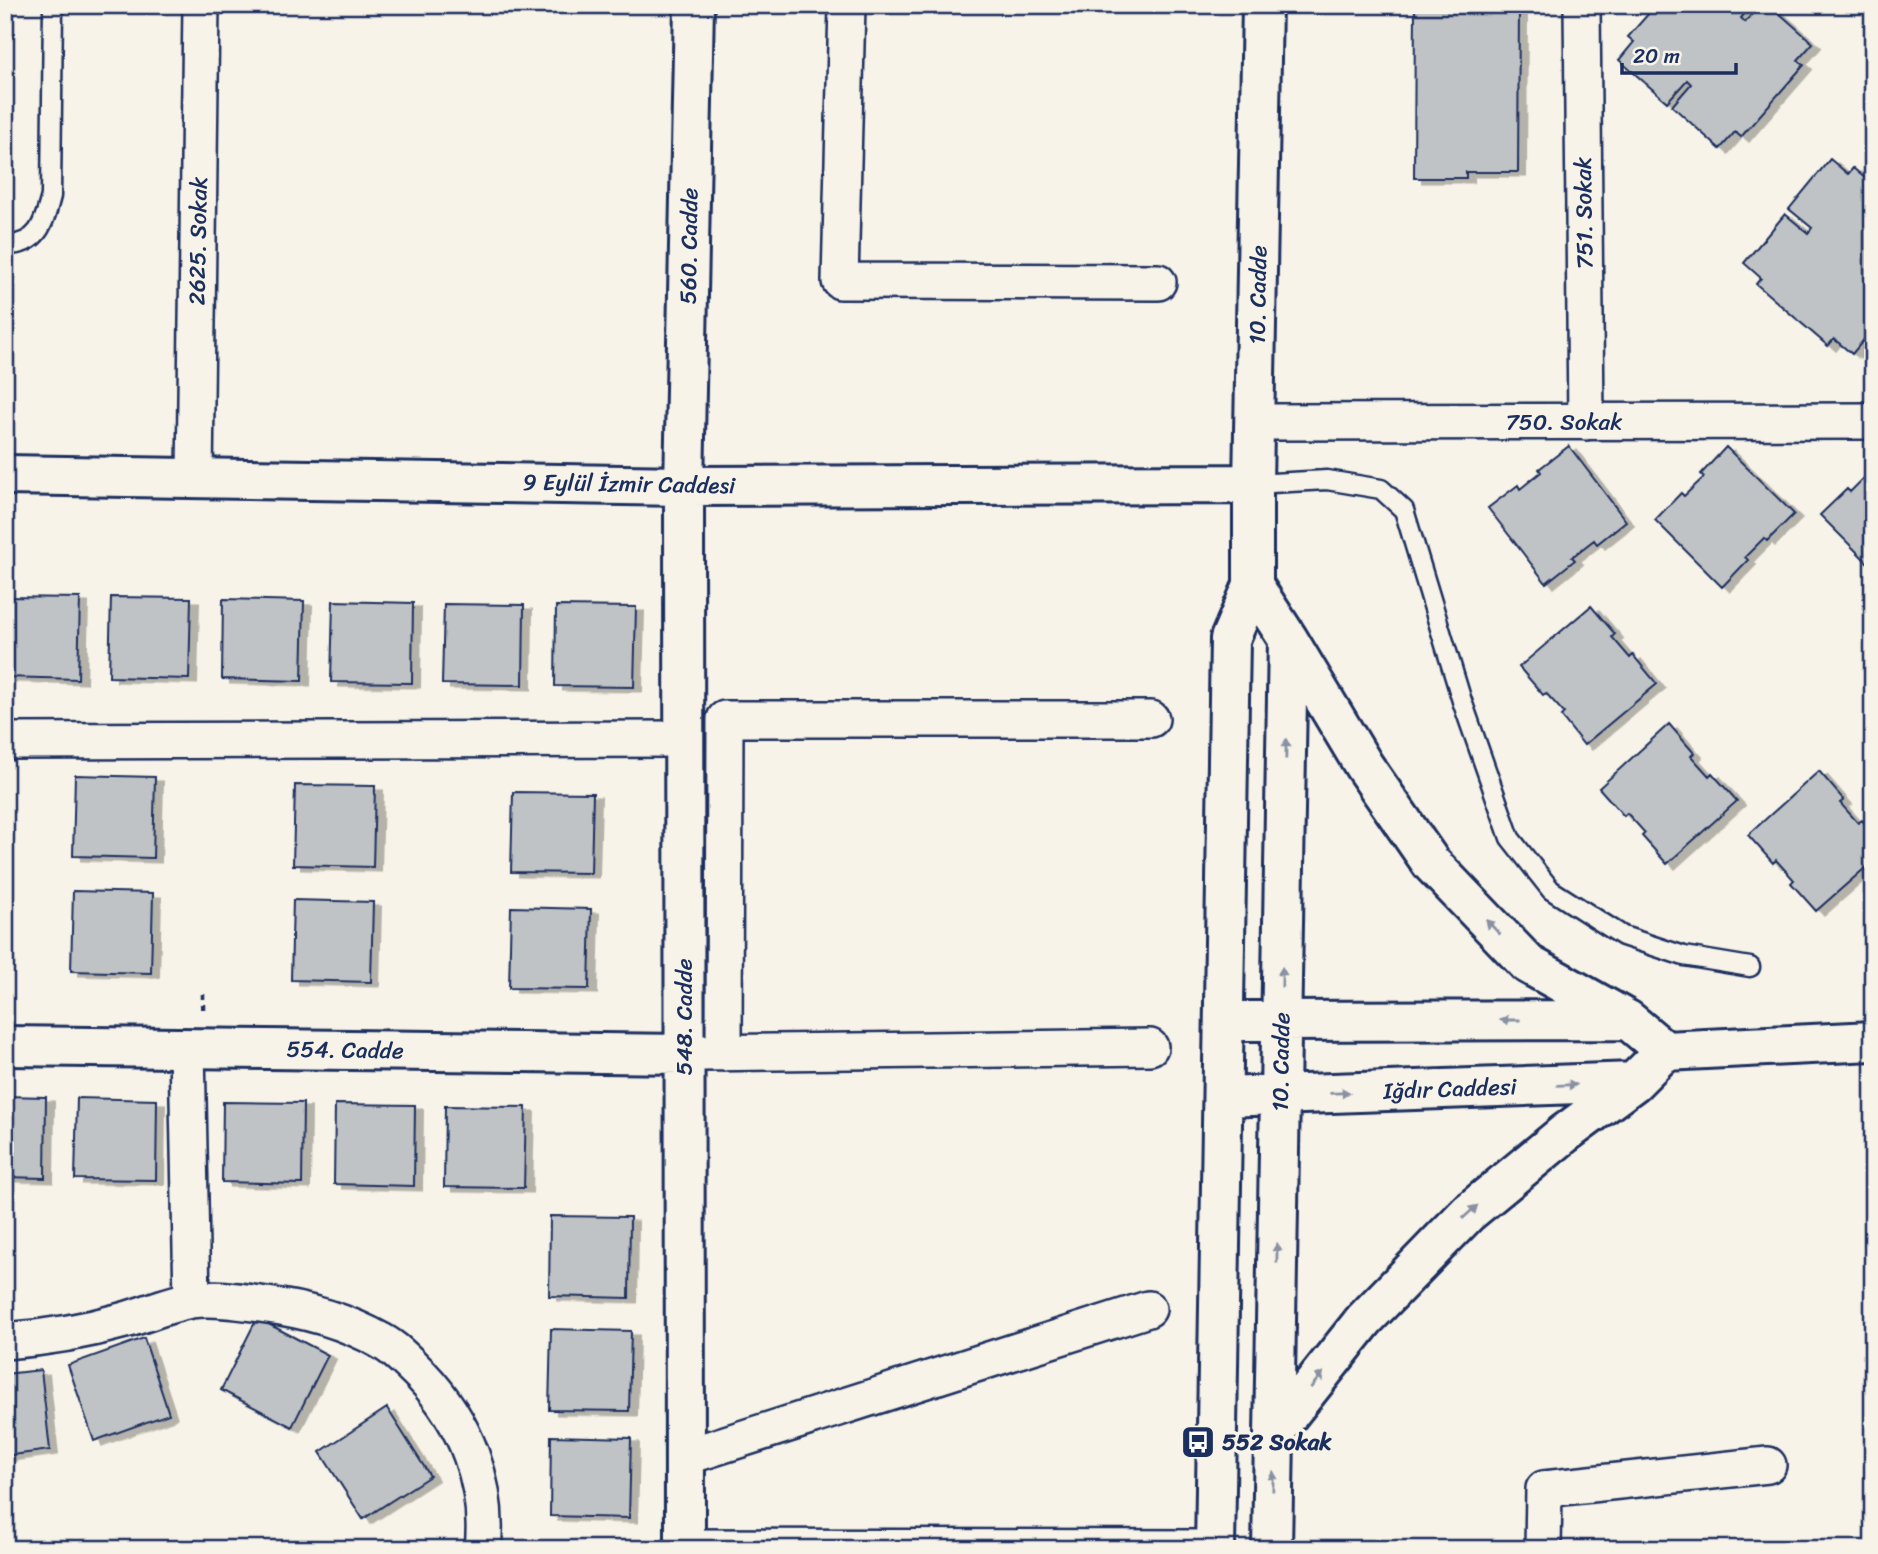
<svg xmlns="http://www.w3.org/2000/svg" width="1878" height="1554" font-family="Sriracha,sans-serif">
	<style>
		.building { fill: #c0c3c5; stroke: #1b2f5e; stroke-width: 2; filter: url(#shadow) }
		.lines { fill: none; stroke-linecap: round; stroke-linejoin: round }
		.lane-casing { stroke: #1b2f5e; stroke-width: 23 }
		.street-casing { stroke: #1b2f5e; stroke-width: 40 }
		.secondary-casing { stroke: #1b2f5e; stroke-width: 44 }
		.path { stroke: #1b2f5e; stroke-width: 4.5; stroke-dasharray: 5 5; stroke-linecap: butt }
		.lane { stroke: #f7f3e8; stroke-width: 18 }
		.street { stroke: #f7f3e8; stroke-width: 35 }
		.secondary { stroke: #f7f3e8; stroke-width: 38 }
		.oneway { fill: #8991a3 }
		.labels { text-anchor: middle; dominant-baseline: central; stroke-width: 7; stroke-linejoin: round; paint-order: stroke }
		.street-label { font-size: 23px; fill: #1b2f5e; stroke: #f7f3e8 }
		.poi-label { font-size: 23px; font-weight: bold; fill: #1b2f5e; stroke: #f7f3e8; text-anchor: start }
	</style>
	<defs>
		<filter id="shadow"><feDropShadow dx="8" dy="4.5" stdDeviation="0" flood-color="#0004"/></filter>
	</defs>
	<rect width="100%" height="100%" fill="#f7f3e8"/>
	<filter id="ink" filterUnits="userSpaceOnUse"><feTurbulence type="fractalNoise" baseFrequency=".0143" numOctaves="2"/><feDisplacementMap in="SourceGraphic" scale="14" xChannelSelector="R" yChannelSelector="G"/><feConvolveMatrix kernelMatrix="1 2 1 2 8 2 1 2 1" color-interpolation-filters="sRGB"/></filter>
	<g filter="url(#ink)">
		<path class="building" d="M1415 5 1519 6 1518 172H1466V178H1414Z
			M1656 5H1752L1741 18 1745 22 1760 5H1770L1813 43 1798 60 1804 65 1741 137 1735 132 1720 149 1672 106 1691 84 1687 80 1667 102 1619 60 1634 42 1628 37Z
			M1830 159 1848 174 1853 168 1873 185V283L1870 285 1873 288V329L1852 354 1834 339 1828 346 1756 284 1761 278 1744 263 1785 214 1808 233 1812 228 1789 209Z
			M1569 446 1626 521 1597 544 1594 540 1572 557 1575 560 1546 583 1488 508 1518 485 1520 489 1541 472 1539 469Z
			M1726 447 1794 514 1767 541 1764 538 1745 557 1748 560 1722 587 1655 520 1681 493 1684 496 1704 477 1701 474Z
			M1873 462V568L1820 515 1847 489 1850 492 1869 473 1866 469Z
			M5 597 80 598 78 679 5 677Z
			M111 597 191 598 189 679 109 677Z
			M223 599 304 601 302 681 222 679Z
			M333 601 413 603 412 683 331 682Z
			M444 604 524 605 523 685 442 684Z
			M556 606 636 607 634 687 555 686Z
			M1591 606 1615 634 1612 637 1630 658 1633 655 1657 684 1584 745 1561 716 1564 713 1546 693 1543 695 1519 667Z
			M1669 724 1694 753 1691 756 1709 776 1712 773 1737 801 1667 864 1642 836 1645 833 1627 813 1624 816 1599 788Z
			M1819 771 1844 800 1840 803 1858 823 1862 820 1873 832V861L1816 911 1791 883 1794 880 1776 860 1773 863 1748 835Z
			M75 775 155 777 153 858 73 856Z
			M295 785 375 786 373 867 293 865Z
			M513 792 593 793 591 873 511 872Z
			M73 891 153 893 151 973 71 971Z
			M293 900 373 902 371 982 291 980Z
			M511 907 591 909 589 989 509 988Z
			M5 1096 46 1097 45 1178 5 1177Z
			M77 1098 157 1100 156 1180 75 1179Z
			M223 1102 303 1103 302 1184 222 1182Z
			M335 1104 415 1105 414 1186 334 1184Z
			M445 1106 526 1107 524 1188 444 1187Z
			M550 1216 630 1217 629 1298 549 1296Z
			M257 1318 328 1355 292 1427 221 1390Z
			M551 1329 631 1331 629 1411 549 1410Z
			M144 1338 169 1414 94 1441 68 1365Z
			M41 1370 50 1450 5 1456V1374Z
			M387 1408 430 1476 363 1519 320 1452Z
			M551 1436 631 1438 629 1518 550 1516Z"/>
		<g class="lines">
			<g class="lane-casing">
				<path id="lane" d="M5 245C38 246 44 223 51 196L53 5
					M1253 484 1327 480 1381 489 1404 510 1462 701 1510 838 1551 890 1623 936 1684 956 1750 967"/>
			</g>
			<g class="street-casing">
				<path id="street" d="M847 5 840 281 1158 282
					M1582 5 1586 422
					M1256 422 1873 421
					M195 478 201 5
					M5 741 684 739
					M187 1048 192 1300
					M702 1053 1150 1047
					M724 1053 725 719H1151
					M5 1341C46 1338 86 1331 125 1320 146 1314 169 1304 191 1300 212 1297 239 1301 260 1304 301 1309 344 1320 381 1341 396 1349 409 1363 421 1375 465 1421 490 1484 483 1549
					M685 1457 1148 1309
					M685 1547 1215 1548
					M1543 1549 1544 1489 1768 1465"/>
			</g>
			<g class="secondary-casing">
				<path id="secondary" d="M5 475 684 486 1253 484
					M1253 585V484L1262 5
					M1288 639 1364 766 1431 863 1528 964 1626 1019
					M5 1046 684 1054
					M1665 1051 1873 1041
					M1223 1097 1634 1082 1665 1051 1628 1020 1224 1021
					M1274 1433 1364 1320 1468 1213 1564 1134 1634 1082
					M685 1549 684 486 694 5
					M1215 1549 1230 639 1253 585 1288 639 1272 1549"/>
			</g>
			<path class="path" d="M203 1009V993"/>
			<use href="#lane" class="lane"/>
			<use href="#street" class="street"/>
			<use href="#secondary" class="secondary"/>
		</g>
		<defs><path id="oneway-solid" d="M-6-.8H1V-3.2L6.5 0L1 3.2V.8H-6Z" transform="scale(1.75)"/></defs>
		<g class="oneway">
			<use href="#oneway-solid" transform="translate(1286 749) rotate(-89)"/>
			<use href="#oneway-solid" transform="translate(1493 927) rotate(-134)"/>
			<use href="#oneway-solid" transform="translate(1282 977) rotate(-89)"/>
			<use href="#oneway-solid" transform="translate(1510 1020) rotate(-180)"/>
			<use href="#oneway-solid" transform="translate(1567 1085) rotate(-2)"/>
			<use href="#oneway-solid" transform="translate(1340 1093) rotate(-2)"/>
			<use href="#oneway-solid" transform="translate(1470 1212) rotate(-42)"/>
			<use href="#oneway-solid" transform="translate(1277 1253) rotate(-89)"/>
			<use href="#oneway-solid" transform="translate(1317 1380) rotate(-51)"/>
			<use href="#oneway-solid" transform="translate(1273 1481) rotate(-89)"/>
		</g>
	</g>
	<defs>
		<g id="bus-square" transform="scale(1.75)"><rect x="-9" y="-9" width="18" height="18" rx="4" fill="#1b2f5e" stroke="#f7f3e8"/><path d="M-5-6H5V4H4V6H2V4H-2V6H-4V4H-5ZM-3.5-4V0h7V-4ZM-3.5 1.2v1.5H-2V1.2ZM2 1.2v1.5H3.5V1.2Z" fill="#fff"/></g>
	</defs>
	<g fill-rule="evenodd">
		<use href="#bus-square" x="1198" y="1442"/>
	</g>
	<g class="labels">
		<g class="street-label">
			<text transform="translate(1584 213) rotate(-91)">751. Sokak</text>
			<text transform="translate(198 241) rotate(-89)">2625. Sokak</text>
			<text transform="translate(689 246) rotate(-89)">560. Cadde</text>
			<text transform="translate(1258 295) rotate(-89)">10. Cadde</text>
			<text x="1564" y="422">750. Sokak</text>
			<text transform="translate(629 484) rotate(1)">9 Eylül İzmir Caddesi</text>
			<text transform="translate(684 1017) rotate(-90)">548. Cadde</text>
			<text transform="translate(345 1050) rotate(1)">554. Cadde</text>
			<text transform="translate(1281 1062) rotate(-89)">10. Cadde</text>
			<text transform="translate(1450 1089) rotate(-2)">Iğdır Caddesi</text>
		</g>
		<g class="poi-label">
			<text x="1222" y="1442">552 Sokak</text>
		</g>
	</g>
	<rect width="1878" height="1554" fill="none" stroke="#f7f3e8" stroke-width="28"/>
	<rect x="14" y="14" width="1850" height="1526" fill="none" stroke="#1b2f5e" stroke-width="2.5" filter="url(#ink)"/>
	<path d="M1622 63v10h114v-10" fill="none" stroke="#1b2f5e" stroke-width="3.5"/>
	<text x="1633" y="63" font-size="21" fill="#1b2f5e" stroke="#f7f3e8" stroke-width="5" paint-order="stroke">20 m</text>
</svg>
